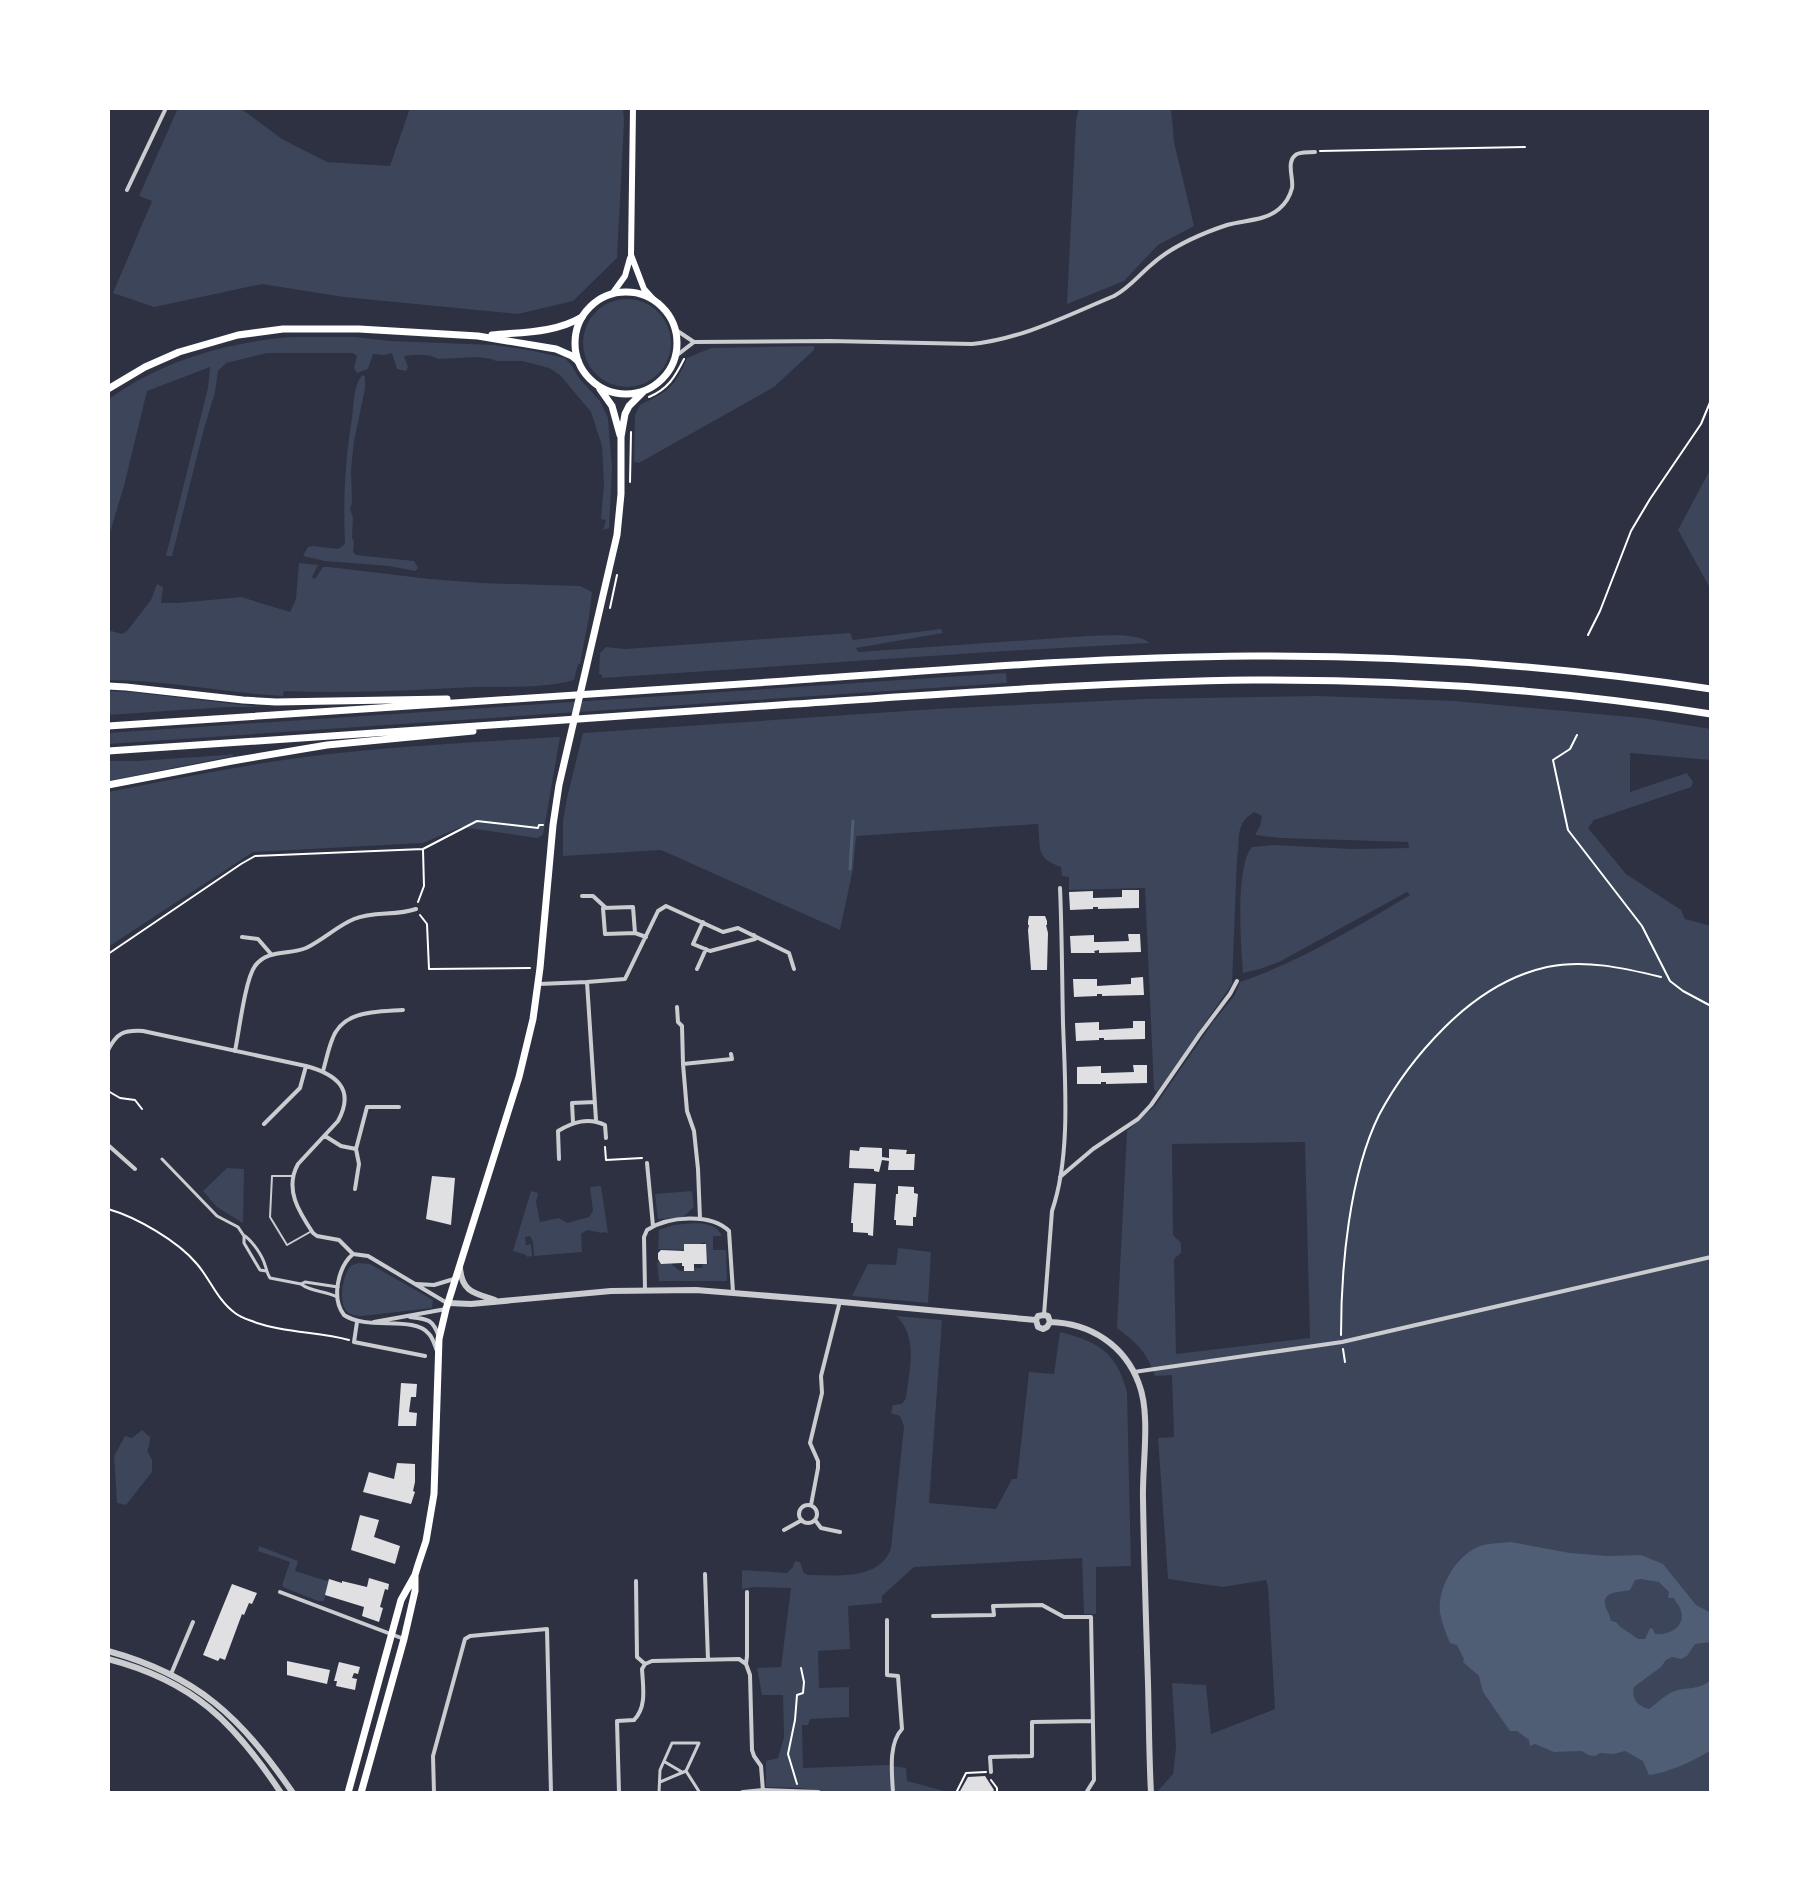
<svg xmlns="http://www.w3.org/2000/svg" width="1819" height="1901" font-family="Roboto,sans-serif">
	<style>
		.green { fill: #3c4559; fill-rule: evenodd }
		.water { fill: #4f5d75; fill-rule: evenodd }
		.lines { fill: none; stroke-linecap: round; stroke-linejoin: round }
		.stream { stroke: #4f5d75; stroke-width: 3 }
		.building { fill: #e0e0e3 }
		.path { stroke: #fff; stroke-width: 2 }
		.service { stroke: #caccd0; stroke-width: 2 }
		.pedestrian { stroke: #caccd0; stroke-width: 3 }
		.minor { stroke: #caccd0; stroke-width: 4 }
		.tertiary { stroke: #caccd0; stroke-width: 6 }
		.secondary { stroke: #fff; stroke-width: 6 }
		.primary { stroke: #fff; stroke-width: 7 }
		.trunk { stroke: #fff; stroke-width: 7 }
	</style>
	<rect width="100%" height="100%" fill="#2d3142"/>
	<path class="green" d="M178 108H240L282 139 327 162 390 166 410 108H623L624 122 617 258 573 301 518 314 344 297 262 284 154 307 113 293 152 201 139 196Z
		M1079 108H1171L1174 142 1194 226 1158 245 1124 281 1067 304 1076 121Z
		M583 343a44 44 0 1 1 88 0a44 44 0 1 1-88 0Z
		M292 337H355L391 341 494 345 529 350 565 358 572 366 579 378 600 401 608 418 612 469 609 528 603 530 606 520 601 519 604 484 602 446 591 412 560 375 549 368 522 361H496L492 359 478 357 438 359C428 353 414 355 404 356L408 367 406 371 397 369 392 353 384 355 373 354 368 369 357 373 354 368 357 356 353 353H267L226 363 218 371 215 392 202 436 172 556H166L208 388 210 367 147 391 124 486 108 539V400C160 361 227 342 292 337Z
		M814 346V350L774 387 639 463 634 462 635 415 640 405C668 391 675 388 687 358L711 348Z
		M362 375 365 376V389L354 441 351 470 352 502 350 509 353 517 352 538 354 541 353 552 356 555 414 561 418 568 415 571 389 566 325 561 303 556 308 547 313 546 338 549 345 544C343 501 345 460 352 418 354 403 353 387 362 375Z
		M1711 468V590L1678 530Z
		M299 563 318 565 312 577 315 579 323 567H329L430 579 481 583 580 586 592 592 589 617 580 664H578L574 680C543 689 507 686 475 687 412 690 348 694 284 691L283 696C224 693 167 680 108 680V630L122 634 127 631 151 600 157 584 163 587 161 603H178L241 597 290 612 296 599Z
		M941 629 943 633 856 648 858 652 1088 636C1106 636 1135 632 1150 643L1006 651 602 678V675L599 674 600 653 606 647 625 649 850 633 853 640Z
		M1006 673 1007 683 108 744V733Z
		M108 691 131 692 261 707H227L108 715Z
		M1319 696 1455 701 1642 718 1711 729V760L1630 753V792L1687 773 1693 782 1691 787 1594 820 1588 828 1626 874 1681 910 1685 919 1711 926V1793H1156L1173 1774 1176 1747 1172 1683 1206 1685 1211 1734 1275 1709 1268 1587 1266 1580 1223 1587 1168 1579 1158 1438 1174 1437 1172 1375 1155 1376C1146 1351 1138 1344 1117 1328L1127 1131 1155 1106 1213 1022 1235 995 1240 982C1301 961 1355 928 1410 895L1407 892 1279 962 1260 969 1243 973C1241 946 1235 866 1252 847L1274 845 1352 849 1409 848 1408 842 1281 838 1255 835 1260 826 1262 816 1254 812C1234 825 1241 837 1237 859L1232 984 1157 1092 1154 1090 1145 888 1069 890V877L1062 876 1061 867C1035 858 1041 849 1038 824L856 836 853 869 840 930 661 850 563 856V820L567 798 583 733 935 709 1144 699ZM1305 1142 1310 1338 1176 1354 1174 1259 1181 1253V1243L1173 1235 1172 1144Z
		M560 737 543 835 537 838 530 837 461 827 423 843 253 852 108 947V792C176 779 243 765 312 756 394 746 478 742 560 737Z
		M226 755 233 754V756L108 781V761H137Z
		M227 1168 244 1169 243 1223 217 1207 203 1191Z
		M601 1186 608 1233 603 1232 602 1233 587 1230 581 1234 582 1252 534 1256 533 1242 530 1236 525 1237 526 1245 531 1244 532 1256 527 1257 526 1255 513 1251 531 1191 538 1193 536 1202 540 1222 559 1218 567 1223 589 1217 593 1211 590 1187Z
		M692 1191 694 1207 682 1218 658 1219 655 1194Z
		M695 1223C706 1224 716 1224 722 1236H713V1250H726L727 1281H659L657 1262H661V1264L670 1263 680 1271H694V1268H702L703 1264H708L705 1242 684 1250 658 1249 659 1230 673 1225Z
		M898 1248 931 1252 928 1303 852 1296 868 1264 896 1265Z
		M359 1263 370 1264 433 1300 432 1308 362 1316C356 1316 348 1315 345 1309 339 1300 343 1277 348 1270 351 1264 353 1265 359 1263Z
		M896 1316 942 1320 929 1503 996 1509 1012 1479H1017L1029 1372 1054 1374 1060 1332C1098 1342 1116 1351 1127 1392L1131 1566 1096 1567V1614H1084L1082 1558 914 1567 882 1596V1603L848 1606 850 1649 818 1651 819 1688 849 1687V1717L810 1719 808 1725H802L803 1768 886 1765 906 1768 907 1781 952 1793H837L800 1788 766 1787V1761L778 1758 784 1737 783 1695H762L757 1668 781 1667 791 1588 755 1587 742 1589V1570L787 1573 793 1567 795 1561 800 1562 804 1573 808 1575C836 1575 880 1581 891 1548L904 1426 900 1416 891 1413 893 1405 902 1404 906 1398C909 1370 919 1337 896 1316Z
		M142 1430 150 1437 149 1447 147 1450 152 1460V1472L126 1505 117 1503 114 1456 125 1436 132 1438Z
		M259 1546 298 1561 295 1571 327 1581 329 1579 324 1601H318L285 1588 282 1585 290 1562 258 1551Z"/>
	<path class="water" d="M1511 1542 1570 1553 1608 1556 1641 1555 1663 1564 1696 1605 1711 1613V1642L1695 1644 1687 1656 1681 1659 1672 1657 1666 1660 1661 1667 1634 1687C1631 1698 1638 1707 1649 1709 1656 1704 1664 1696 1672 1692 1687 1686 1698 1691 1711 1680V1750C1697 1760 1667 1773 1649 1775L1643 1761 1625 1751 1614 1754 1600 1753 1595 1756 1588 1755 1582 1751 1554 1752 1535 1744 1530 1746 1529 1740 1517 1731H1510L1483 1692 1479 1676 1463 1662 1464 1659 1457 1645 1450 1643C1446 1633 1442 1624 1440 1613 1437 1588 1456 1555 1480 1546 1490 1543 1500 1543 1511 1542ZM1641 1579 1659 1582 1669 1592 1668 1598H1674C1676 1603 1680 1606 1681 1611 1686 1627 1668 1636 1655 1634L1653 1629 1650 1628 1645 1639H1638C1631 1633 1622 1630 1616 1622L1611 1621C1610 1616 1608 1612 1606 1608 1600 1590 1619 1593 1630 1590L1635 1580Z"/>
	<g class="lines">
		<path class="stream" d="M850 869 853 821"/>
	</g>
	<path class="building" d="M1122 890H1139V908L1098 909V907H1093V909L1070 910 1069 892 1093 891V898L1122 897Z
		M1029 916H1045L1047 921V925H1046L1048 933 1047 970H1031L1028 930 1029 925H1028V921Z
		M1128 934H1140L1141 952 1099 953V950L1094 951 1095 953H1071L1070 936 1094 935V942H1099L1129 941Z
		M1143 977 1144 995 1102 996V994H1097V996L1074 997 1073 979H1097V986L1131 984V978Z
		M1133 1021H1145V1039L1104 1040V1038H1099V1040L1076 1041 1075 1023 1099 1022V1030L1133 1028Z
		M1133 1065H1147V1083L1106 1084V1082H1101V1084H1077V1067L1101 1066V1073H1105L1134 1072Z
		M860 1147 882 1148V1157L889 1158V1149L907 1150 906 1154H915L914 1170H888L889 1161 882 1160 879 1172 874 1171V1169L849 1168 850 1150 859 1151Z
		M432 1176 455 1178 451 1225 426 1219Z
		M854 1183 876 1184 873 1236 868 1235V1233L853 1232V1223H851Z
		M898 1186 914 1187V1193L918 1194 916 1217H913V1226L896 1225V1220H894L896 1194H898Z
		M684 1244H706L707 1264H694V1271H684V1266H682V1263L661 1264 658 1259V1253L661 1250 684 1251Z
		M401 1383 417 1384 416 1397H411L409 1412 417 1413 416 1426H398Z
		M397 1463 415 1464V1482L413 1491 415 1492 411 1504 363 1492 369 1472 394 1479Z
		M360 1515 379 1520 374 1537 400 1546 395 1564 351 1550Z
		M369 1578 389 1584 388 1590 385 1589 380 1607 383 1608 379 1622 362 1616 364 1607 325 1595 329 1579 342 1583V1581L367 1587Z
		M232 1584 257 1593 252 1604 249 1603 244 1615 242 1614 225 1660 220 1658 218 1661 203 1655Z
		M287 1661 330 1670 327 1684 287 1675Z
		M339 1662 360 1667 358 1674 354 1673 352 1678 357 1679 355 1690 336 1686 337 1681H334Z
		M985 1776 994 1790 992 1793H959L968 1777Z"/>
	<g class="lines">
		<path class="path" d="M1320 151 1525 147
			M649 397C668 389 675 377 684 359
			M630 482 631 432
			M610 608 617 575
			M1588 635 1600 611 1631 531 1650 499 1701 424 1711 400
			M1577 735 1570 749 1553 760 1568 830 1642 926 1670 981 1683 991 1711 1006
			M418 902 424 886 423 850
			M420 915 427 924 429 969 530 968
			M108 954 241 864 255 856 423 849 477 821 538 828 539 825H543
			M108 1091 120 1098 135 1100 142 1109
			M605 1147 606 1160 642 1158
			M108 1209C136 1217 178 1241 197 1264 210 1279 218 1301 235 1313 241 1318 250 1320 257 1323 287 1333 319 1332 349 1340
			M1341 1335C1341 1268 1349 1176 1379 1115 1396 1083 1419 1053 1444 1028 1473 999 1507 976 1547 967 1585 959 1624 968 1661 977
			M1343 1349 1345 1362
			M991 1780 997 1788V1793
			M797 1784 788 1754 795 1720 797 1695 803 1693 804 1682 801 1668
			M956 1793 966 1773 986 1772"/>
		<path class="service" d="M292 1176H272L270 1217 287 1245 310 1232"/>
		<path class="pedestrian" d="M162 1159 217 1216 238 1227 244 1236V1243L260 1270 266 1271
			M245 1236C253 1242 262 1255 265 1265 267 1270 267 1274 270 1278L301 1284 305 1282 338 1287
			M301 1284C311 1292 326 1291 337 1297
			M665 1762 682 1772
			M686 1771 700 1793
			M659 1793 660 1770 672 1743H699L686 1771 660 1782"/>
		<path class="minor" d="M127 190 166 108
			M676 330 694 342
			M694 342 830 341 972 344C1022 339 1068 315 1114 296 1129 288 1138 276 1151 265 1172 246 1200 234 1227 225 1244 220 1265 221 1279 209 1285 204 1290 196 1292 188 1294 178 1285 161 1297 154 1302 152 1309 152 1315 152
			M676 356 694 342
			M582 896H593L606 908
			M703 922 693 944 710 951 755 939 754 935
			M635 933 633 907 603 908 605 934 635 933 646 937
			M242 937 258 939 271 954
			M697 969 706 949
			M587 982 625 979 658 911 666 906 723 932 738 928 789 953 794 969
			M539 984 587 982 596 1120
			M677 1007 678 1022 682 1026 683 1064 687 1111 694 1131 698 1169 700 1219
			M108 1050C117 1033 123 1030 143 1031L306 1066C335 1074 356 1088 338 1121L298 1164C284 1189 299 1212 313 1233L317 1236 339 1240 353 1254 368 1256 447 1303
			M235 1051C239 1032 245 980 255 966 267 949 289 955 306 948 323 940 337 926 354 919 373 911 396 916 416 909
			M683 1064 732 1059 731 1054
			M323 1071C326 1061 328 1050 332 1040 342 1010 376 1012 403 1010
			M573 1122 572 1103 595 1102
			M264 1124 300 1088 306 1066
			M325 1136 341 1146 356 1149 367 1107H399
			M108 1145 135 1169
			M559 1159 558 1131C573 1122 588 1117 605 1125L606 1138
			M647 1163 653 1226
			M1060 1177 1093 1149 1138 1119 1151 1105 1200 1034 1230 994 1237 981
			M355 1189 359 1164 356 1149
			M353 1254C338 1267 331 1298 344 1315 367 1331 414 1315 429 1334 433 1338 435 1346 437 1351
			M416 1284 434 1285 454 1279
			M645 1290 644 1237 647 1230C668 1216 711 1213 729 1231L733 1292
			M1044 1315 1052 1211C1071 1156 1065 1081 1063 1023 1062 978 1062 933 1060 888
			M410 1317C428 1319 433 1319 439 1337
			M357 1322 354 1342 425 1356
			M374 1322 446 1309
			M1134 1372 1342 1342 1711 1257
			M811 1505 818 1468V1461L810 1443 822 1393 821 1376 840 1301
			M799 1514a9 9 0 1 1 18 0a9 9 0 1 1-18 0Z
			M815 1520 821 1528 840 1532
			M784 1530 802 1520
			M705 1574 708 1660
			M636 1581 637 1657 645 1664
			M280 1592 404 1639
			M933 1616 994 1615 993 1606 1042 1605 1064 1617H1091L1094 1780 1086 1793
			M887 1620V1675L898 1676 902 1729C888 1744 892 1773 893 1793
			M746 1664 747 1656V1592
			M171 1674 193 1622
			M991 1772 990 1757 1032 1756V1722L1093 1721
			M434 1793 433 1756 465 1639 470 1636 547 1629 551 1793
			M619 1793 617 1721 634 1720C647 1707 643 1687 642 1669L645 1664 652 1661 739 1659 746 1664 750 1675 752 1750 754 1756 761 1766 763 1791"/>
		<path class="tertiary" d="M460 1268C462 1292 474 1293 495 1300
			M448 1303 471 1304 611 1291 696 1290 831 1301 1036 1320
			M1036 1320 1038 1327 1043 1329 1047 1327 1050 1322
			M1036 1320 1038 1316 1044 1315 1048 1316 1050 1322
			M1050 1322C1090 1323 1125 1345 1139 1384 1151 1415 1142 1465 1143 1499 1144 1561 1146 1622 1148 1683 1149 1720 1149 1757 1151 1793
			M108 1651C199 1676 241 1718 293 1793
			M108 1659C193 1681 234 1722 281 1793
			M743 1793 763 1791 818 1793"/>
		<path class="secondary" d="M633 108 631 255 644 289 653 299
			M612 294 625 276 630 258"/>
		<path class="primary" d="M575 343a51 51 0 1 1 102 0a51 51 0 1 1-102 0Z
			M600 389 612 406 620 435
			M348 1793 401 1600 415 1575 418 1565 426 1541 434 1494 439 1339 446 1309 519 1077 533 1019 540 968 553 825 559 785 617 535 621 494V437L625 414 629 406 643 392
			M361 1793 404 1639 415 1591V1577"/>
		<path class="trunk" d="M492 335C523 332 555 333 582 317
			M108 389 145 367 179 352 238 335 283 329H359L478 336 556 349 572 356 578 361
			M108 686 126 687 243 700 276 702 447 699
			M108 726C334 711 559 696 785 681 940 670 1096 657 1252 656 1405 655 1560 666 1711 689
			M108 751C336 736 565 720 793 704 946 694 1099 682 1252 680 1405 679 1560 690 1711 714
			M108 785 232 761 327 745 473 731"/>
	</g>
	<rect width="1819" height="1901" fill="none" stroke="#ffffff" stroke-width="220"/>
</svg>
